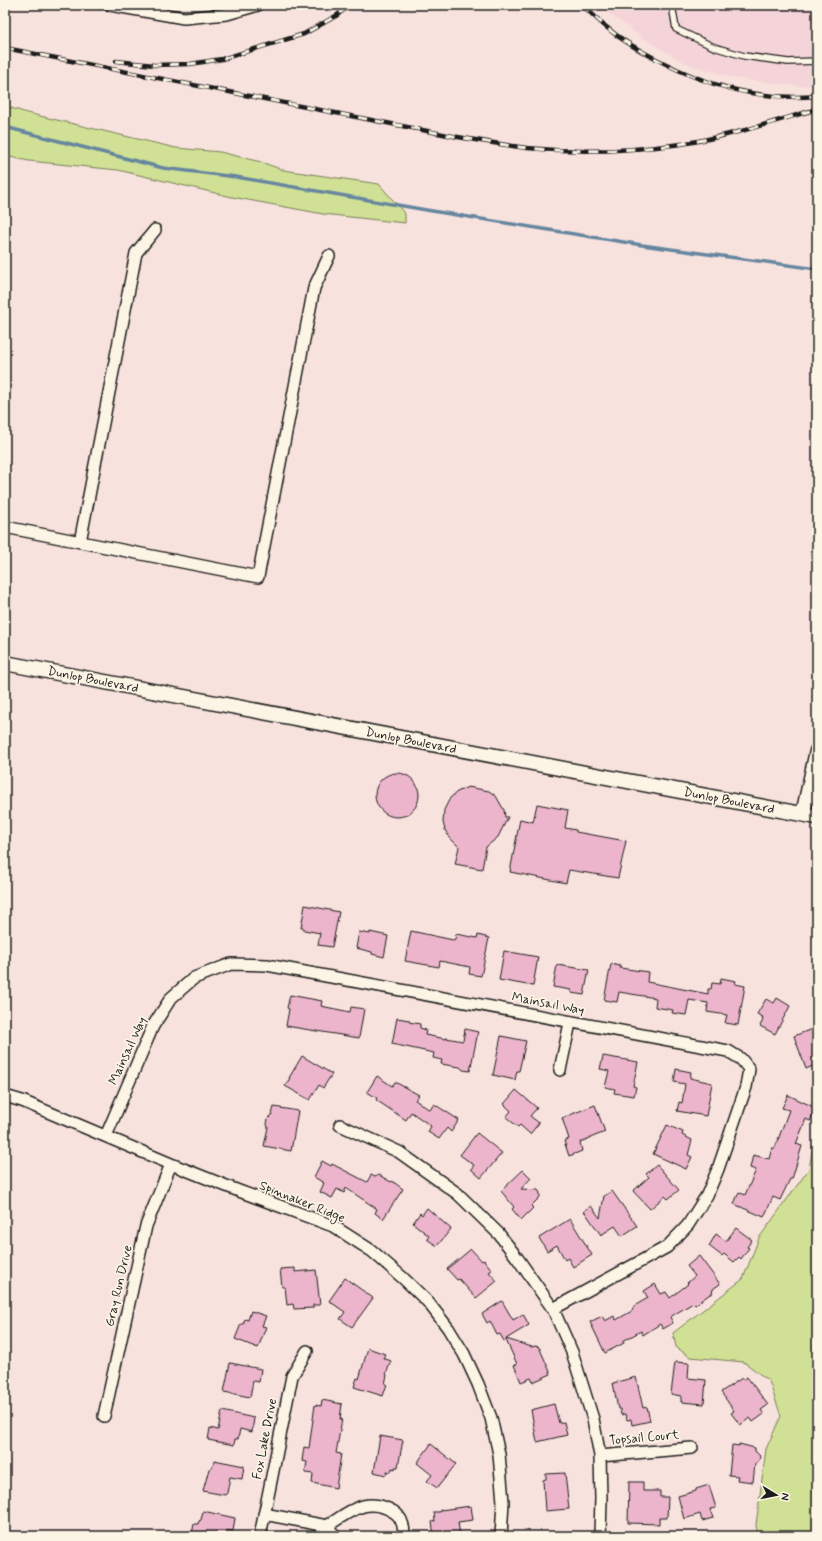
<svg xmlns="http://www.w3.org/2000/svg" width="822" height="1541" font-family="Mynerve,sans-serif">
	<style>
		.built { fill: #f5d4d9 }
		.green { fill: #d0e195; stroke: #767e58 }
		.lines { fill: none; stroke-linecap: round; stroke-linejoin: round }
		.stream { stroke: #66869f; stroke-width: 3.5 }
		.building { fill: #edb5cc; stroke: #1c1c1c }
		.service-casing { stroke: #1c1c1c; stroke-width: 8 }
		.minor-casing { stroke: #1c1c1c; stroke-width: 14 }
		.tertiary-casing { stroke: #1c1c1c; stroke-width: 17 }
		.service { stroke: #fcf5e5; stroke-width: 5.5 }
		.minor { stroke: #fcf5e5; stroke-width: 11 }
		.tertiary { stroke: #fcf5e5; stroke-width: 14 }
		.rail-casing { stroke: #1c1c1c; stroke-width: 4.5 }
		.rail { stroke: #fcf5e5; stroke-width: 3; stroke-dasharray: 9; stroke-linecap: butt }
		.labels { text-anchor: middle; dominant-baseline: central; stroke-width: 3.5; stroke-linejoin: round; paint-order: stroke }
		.street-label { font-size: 13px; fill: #1c1c1c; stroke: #fcf5e5 }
	</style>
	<rect width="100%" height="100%" fill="#f8e2de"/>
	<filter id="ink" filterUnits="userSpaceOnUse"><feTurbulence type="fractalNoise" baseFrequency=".025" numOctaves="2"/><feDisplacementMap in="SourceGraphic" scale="8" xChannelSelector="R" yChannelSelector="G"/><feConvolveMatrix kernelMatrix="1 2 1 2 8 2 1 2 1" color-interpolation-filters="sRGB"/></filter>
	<g filter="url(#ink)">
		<path class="built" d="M597 5H817V85L798 86 733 78 685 63 644 39Z"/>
		<path class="green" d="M5 106 27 113 176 148 220 152 261 162 283 170 379 184 405 214V223L323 214 232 197 118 170 29 161 5 156Z
			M817 1142V1536H758L756 1525 766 1449 781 1416 769 1381 744 1362 690 1357 676 1347 673 1333 743 1279 759 1238 809 1169 813 1146Z"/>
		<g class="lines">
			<path class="stream" d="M5 127 163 168 236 177 438 212 642 245 817 269"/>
		</g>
		<path class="building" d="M375 795a22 22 0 1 1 44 0a22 22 0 1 1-44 0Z
			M468 787 489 791 496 796 504 810 505 817H508L498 837 486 847 482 869 455 864 459 847 450 838 445 830 443 822 444 810 450 798 457 792Z
			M537 804 568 810 565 828 576 830V832L626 841 618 878 569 870 566 883 510 872 520 819 533 822Z
			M305 905 339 912 332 947 318 945 320 933 304 930V928H301Z
			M411 931 453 940 455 939 456 934 477 938 478 935 489 938 481 976 469 974 470 967 440 961 439 967 405 961Z
			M359 932 370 934V932L388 936 384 957 372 954V952L356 948Z
			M504 951 538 957 533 986 499 980Z
			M611 964 620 966V968L648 972 647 982 708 994V989H711L712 983 720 984 721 978 736 981 735 984 745 986 738 1025 725 1023 727 1015 707 1012 708 1003 689 1000 686 1015 672 1013 673 1010 655 1007 656 998 619 992 617 1002 604 1000Z
			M557 965 589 970 584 995 571 993V990L553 987Z
			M290 995 322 1001 321 1006 350 1012 351 1007 364 1009 359 1038 286 1026 289 1009 287 1008Z
			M777 998 790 1006 775 1034 760 1026 763 1020 762 1019 763 1017 757 1014 766 999 774 1003Z
			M397 1018 409 1020V1022L420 1024V1028L426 1030 425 1035 446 1039V1038L463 1041 465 1029 478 1032 470 1071 463 1070 460 1067 441 1064 442 1060 433 1058 434 1053 392 1044Z
			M817 1027V1064L806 1069 794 1036Z
			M501 1036 526 1041 519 1071H517L515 1080 493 1075Z
			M302 1056 332 1074 323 1088 319 1085 310 1100 285 1086 290 1078H289Z
			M603 1056 638 1062 633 1086 636 1087 634 1096 614 1093 615 1089 605 1087 609 1071 600 1069Z
			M676 1069 691 1072 690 1078 712 1083 706 1116 677 1111 679 1102 682 1103 685 1084 674 1082Z
			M377 1076 392 1086 395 1082 419 1095 415 1100 430 1110 434 1104 459 1120 451 1132 447 1128 439 1139 428 1132 431 1126 411 1112 406 1120 376 1100 377 1098 367 1092Z
			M516 1090 537 1108 530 1116 539 1123 530 1134 520 1125 518 1127 506 1117 511 1111 504 1104Z
			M788 1095 816 1108 810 1121 806 1119 796 1144 802 1146 792 1179H790L780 1200 773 1197 764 1217 734 1204 739 1192 745 1195 756 1170 750 1168 753 1155 769 1159 772 1148H775L789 1110 782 1108Z
			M595 1105 605 1132 580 1142 582 1151 569 1156 564 1141 569 1139 562 1118Z
			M274 1107 298 1111 291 1151 264 1146 268 1127 267 1124 268 1119 272 1115Z
			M667 1125 683 1132 682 1135 692 1140 688 1155 692 1157 686 1169 653 1154Z
			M477 1133 502 1153 481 1178 471 1169 474 1165 460 1155Z
			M322 1161 331 1166 332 1164 367 1182 371 1175 375 1177 379 1175 391 1182 392 1181 403 1189 383 1219 375 1213 377 1209 346 1188 344 1193 337 1189 332 1198 320 1192 324 1183 314 1177Z
			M657 1165 679 1190 668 1199 665 1196 650 1209 633 1191 649 1177 646 1174Z
			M523 1170 531 1178 521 1189 538 1190 540 1193V1197L531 1206 533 1208 521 1220 512 1209 514 1207 501 1191Z
			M612 1191 637 1226 622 1236 615 1226 601 1235 584 1211 591 1206 600 1218 604 1196Z
			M427 1208 451 1229 437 1246 427 1239 429 1236 413 1223 420 1213 422 1215Z
			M570 1219 592 1255 573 1267 568 1258 565 1260 557 1245 547 1251 539 1238Z
			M736 1228 752 1240 747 1247 749 1248 741 1259 739 1257 734 1262 724 1254 722 1256 709 1246 716 1234 726 1241Z
			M471 1249 482 1261 484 1260 492 1270 489 1272 497 1281 476 1298 459 1279 457 1280 447 1269Z
			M699 1256 720 1284 713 1289 712 1294H710L695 1305 693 1303 670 1317 673 1323 663 1329 660 1324 643 1335 641 1331 623 1341 624 1343 605 1353 590 1322 602 1316 605 1321 614 1316 616 1320 632 1311 634 1306 648 1298 644 1291 655 1284 661 1294 666 1292 670 1298 688 1284 687 1283 695 1276 687 1266Z
			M295 1268V1272L316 1270 320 1305H313V1308L294 1309 293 1304 287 1305 285 1287H282L280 1269Z
			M345 1278 373 1298 352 1327 340 1319 345 1312 329 1301Z
			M502 1301 513 1320 523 1314 529 1325 506 1339 532 1347 535 1346 539 1347 551 1374 533 1382 531 1378 521 1382 514 1365 517 1364 506 1340 504 1341 500 1334 497 1335 490 1321 487 1323 482 1314Z
			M251 1311 266 1316 262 1326 266 1327 258 1348 235 1339 241 1324H243L245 1319 248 1320Z
			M368 1348 385 1354 383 1358 391 1361 386 1374 387 1375 385 1384H387L383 1396 354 1387 357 1378 359 1379Z
			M675 1362 689 1363 688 1378 706 1380 704 1404 681 1402V1396L671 1394Z
			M230 1363 261 1369 259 1382 253 1381 250 1397 224 1392Z
			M636 1377 643 1408 647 1407 650 1421 632 1425 631 1419 627 1420 625 1414 621 1415 620 1409H618L613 1383Z
			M747 1377 768 1405 761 1410 764 1414 753 1422 750 1418 740 1425 731 1413 734 1411 721 1392 742 1378 743 1380Z
			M322 1400 342 1404 340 1419H342L336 1453 341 1454 336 1488 312 1483 313 1474 305 1473 307 1462 302 1461 304 1447 309 1448 315 1405 321 1406Z
			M554 1404 559 1423 564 1422 567 1435 537 1442 531 1410Z
			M222 1411 254 1418 252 1432 240 1429 238 1439H235L234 1445 208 1440 210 1428 218 1430Z
			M380 1436 403 1440 398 1467H395V1469L392 1468 391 1472 387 1471 386 1475 374 1472Z
			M431 1444 456 1464 437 1488 427 1481 432 1475 417 1463Z
			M739 1444 755 1448V1451L760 1456 759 1461 755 1464 753 1482 737 1480 738 1476 729 1475 732 1445 739 1446Z
			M214 1460 244 1466 242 1479 230 1477 227 1493 225 1495 203 1491 209 1469 213 1466Z
			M565 1473 569 1509 545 1511 543 1480 546 1479V1474Z
			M629 1482H643V1491H660V1497H668L667 1518H659V1524L628 1523Z
			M709 1485 716 1508 710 1509 713 1518 702 1521 700 1514 684 1519 678 1496 696 1491V1489Z
			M471 1506 473 1520 458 1522 460 1536H434L432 1522 435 1521 434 1512H440V1510Z
			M203 1511 235 1518 233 1531 226 1530 225 1536H202L192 1534 194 1524H198L199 1521 201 1520Z"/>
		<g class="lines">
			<g class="service-casing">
				<path id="service" d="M672 5 676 29 714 47 744 56 788 62 817 61"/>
			</g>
			<g class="minor-casing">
				<path id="minor" d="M110 5 184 18 227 14 258 5
					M5 527 258 577 314 288 329 256
					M80 542 136 253 155 230
					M560 1070 570 1023
					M5 1096 22 1101 171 1164 239 1191 333 1226 372 1251 403 1278 428 1302 448 1328 464 1354 478 1384 491 1418 499 1454 503 1502 501 1536
					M340 1125 399 1152 458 1194 499 1234 518 1259 553 1309 572 1352 593 1419 600 1456 601 1498 600 1536
					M106 1136 153 1026 171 998 194 978 231 964 267 965 728 1051 741 1059 749 1069 746 1087 718 1169 707 1195 688 1225 667 1247 553 1309
					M104 1416 146 1226 171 1164
					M600 1456 692 1448
					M264 1514 327 1526
					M260 1536 292 1376 307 1351
					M335 1536 327 1526C349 1512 367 1495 394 1512 402 1517 404 1527 404 1536"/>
			</g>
			<g class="tertiary-casing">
				<path id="tertiary" d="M5 663 817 817
					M803 814 817 751"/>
			</g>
			<use href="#service" class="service"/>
			<use href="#minor" class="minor"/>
			<use href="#tertiary" class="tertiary"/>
			<g class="rail-casing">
				<path id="rail" d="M582 5C590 12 597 19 605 26 620 39 638 50 656 59 707 86 759 101 817 96
					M5 48 458 137C481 141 504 145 527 148 578 153 631 151 681 144 727 137 773 122 817 109
					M116 61 154 65 190 64 222 59 304 34 336 16 350 5"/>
			</g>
			<use href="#rail" class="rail"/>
		</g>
	</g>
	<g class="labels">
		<g class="street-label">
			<text transform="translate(93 680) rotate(11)">Dunlop Boulevard</text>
			<text transform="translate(411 741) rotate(11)">Dunlop Boulevard</text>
			<text transform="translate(729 801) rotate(11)">Dunlop Boulevard</text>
			<text transform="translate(548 1004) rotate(11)">Mainsail Way</text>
			<text transform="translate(128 1051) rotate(-65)">Mainsail Way</text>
			<text transform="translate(302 1202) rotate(22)">Spinnaker Ridge</text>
			<text transform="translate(119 1286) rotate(-77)">Gray Run Drive</text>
			<text transform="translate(644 1438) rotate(-5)">Topsail Court</text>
			<text transform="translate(265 1439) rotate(-79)">Fox Lake Drive</text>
		</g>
	</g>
	<rect width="822" height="1541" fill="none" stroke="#fcf5e5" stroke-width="20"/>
	<rect x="10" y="10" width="802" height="1521" fill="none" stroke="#1c1c1c" stroke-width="1.5" filter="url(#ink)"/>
	<g transform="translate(776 1495) rotate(100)" stroke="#fcf5e5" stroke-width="3" paint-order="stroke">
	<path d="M0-3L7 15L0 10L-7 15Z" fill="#1c1c1c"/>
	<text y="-6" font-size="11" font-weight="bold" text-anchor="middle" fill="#1c1c1c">N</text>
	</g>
</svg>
